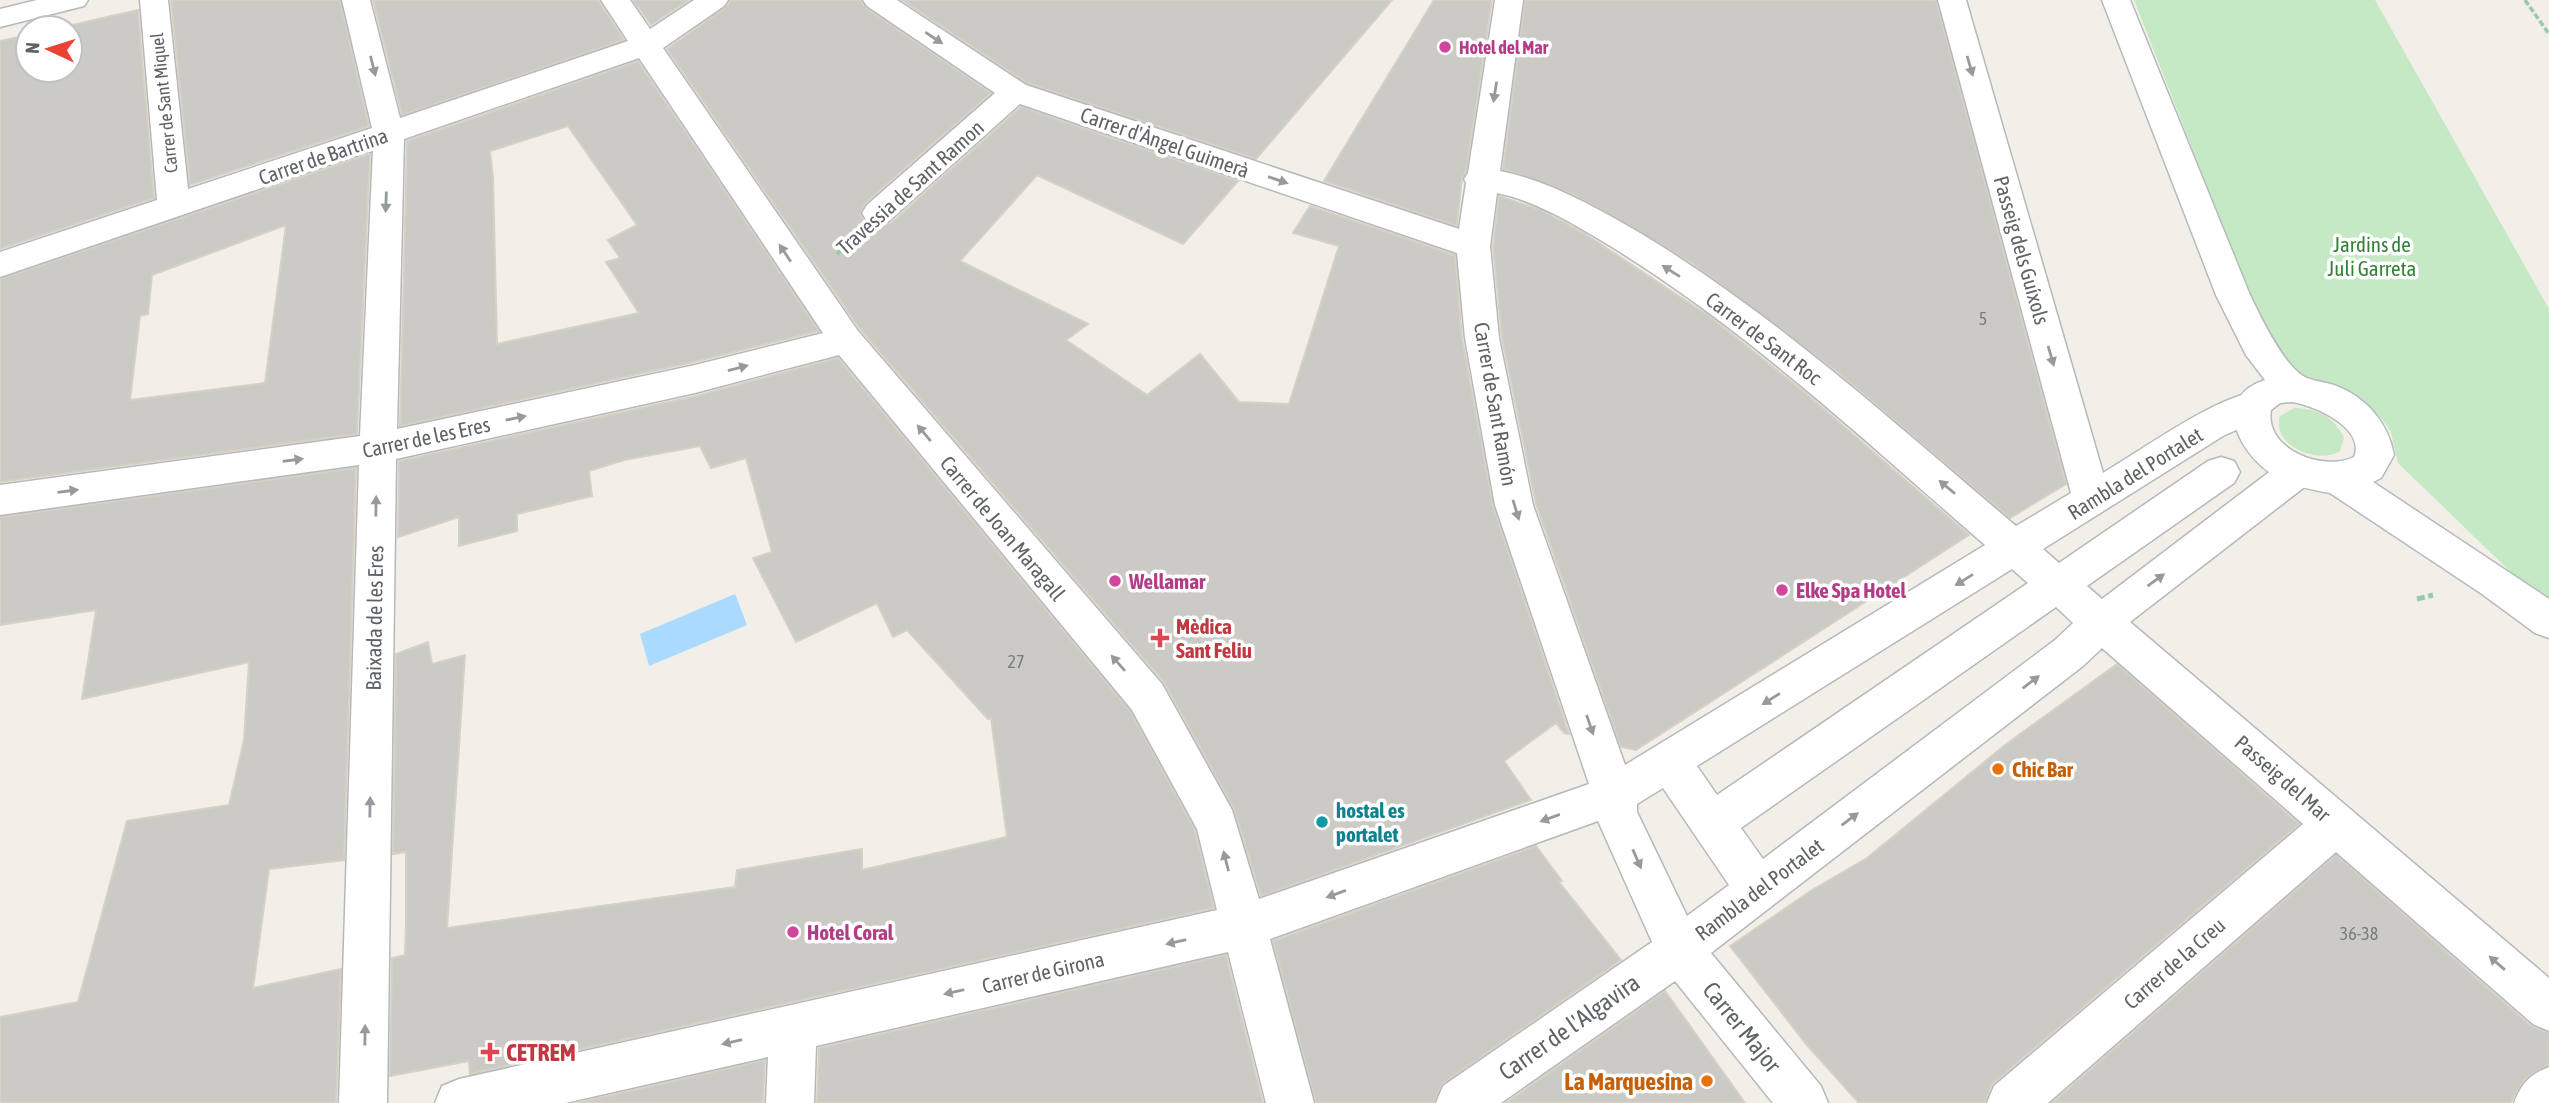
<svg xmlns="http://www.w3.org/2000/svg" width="2549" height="1103" font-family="'Asap Condensed',sans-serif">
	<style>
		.green { fill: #c5e8c5 }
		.water { fill: #aadaff }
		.building { fill: #cccac5; stroke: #d6d1c6; stroke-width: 2; fill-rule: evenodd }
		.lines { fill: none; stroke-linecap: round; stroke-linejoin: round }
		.street-casing { stroke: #b5b8bc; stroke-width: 3 }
		.secondary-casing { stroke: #b6babf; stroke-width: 3 }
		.path-far1 { stroke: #9cc7a9; stroke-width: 3.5; stroke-dasharray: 6 2.5; stroke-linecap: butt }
		.path { stroke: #9cc7a9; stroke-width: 5; stroke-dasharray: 8 3.5; stroke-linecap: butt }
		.street { fill: #fff; fill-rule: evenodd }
		.secondary { fill: #fff; fill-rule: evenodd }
		.oneway { fill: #979a9d }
		.hotel-dot { fill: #d1479c; stroke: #fff; stroke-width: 2.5 }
		.health-dot { fill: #e0444e; stroke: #fff; stroke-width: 2.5 }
		.food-dot { fill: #e8710a; stroke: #fff; stroke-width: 2.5 }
		.culture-dot { fill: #0f9aa8; stroke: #fff; stroke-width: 2.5 }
		.labels { text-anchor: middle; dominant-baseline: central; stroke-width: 7; stroke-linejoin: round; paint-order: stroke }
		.far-hotel-label { font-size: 18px; font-weight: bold; fill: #b23c85; stroke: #fff; text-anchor: start }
		.far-street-label { font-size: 18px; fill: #5f6368; stroke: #fff }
		.number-label { font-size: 18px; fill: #7a7d7f }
		.street-label { font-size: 21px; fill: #5f6368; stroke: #fff }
		.park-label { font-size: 21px; fill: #348238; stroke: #fff }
		.hotel-label { font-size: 21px; font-weight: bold; fill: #b23c85; stroke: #fff; text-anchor: start }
		.health-label { font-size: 21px; font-weight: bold; fill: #be3a42; stroke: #fff; text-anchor: start }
		.food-label { font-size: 21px; font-weight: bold; fill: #c56008; stroke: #fff; text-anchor: start }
		.culture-label { font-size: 21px; font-weight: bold; fill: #0d838f; stroke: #fff; text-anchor: start }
		.near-street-label { font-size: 24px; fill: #5f6368; stroke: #fff }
		.near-health-label { font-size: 24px; font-weight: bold; fill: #be3a42; stroke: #fff; text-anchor: start }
		.near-food-label { font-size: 24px; font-weight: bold; fill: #c56008; stroke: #fff; text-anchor: end }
	</style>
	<rect width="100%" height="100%" fill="#f1efe8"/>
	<path class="green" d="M2134 0H2375L2549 309V601L2518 579 2398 463 2391 432 2382 419 2352 393 2298 373 2270 347Z
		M2294 408C2316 408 2335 417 2344 438L2340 451C2318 465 2271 446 2280 416Z"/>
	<path class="water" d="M735 594 747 625 649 666 640 634Z"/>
	<path class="building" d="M176 0H340L369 126 190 185 171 1Z
		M373 0H598L624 40 402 115Z
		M633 0H689L651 25Z
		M731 0H860L866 8 991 93 865 203 860 214 866 224 879 227 891 223 1021 107 1238 181 1183 244 1037 175 960 261 1088 324 1066 340 1147 395 1200 354 1239 402 1289 404 1339 246 1293 233 1310 206 1455 255 1462 338 1493 506 1569 734 1564 733 1556 723 1504 761 1531 800 1261 896 1234 809 1164 682 860 329 667 49 725 8Z
		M902 0H1392L1256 159 1027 83Z
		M1434 0H1492L1466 172 1462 178 1457 226 1324 181Z
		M1525 0H1936L2066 484 2010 518 1835 370 1692 263 1573 194 1503 169Z
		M138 10 154 198 0 249V41L28 35V70H70V28H59Z
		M638 61 819 331 694 362 400 426 407 141ZM568 126 637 225 608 240 620 258 606 262 639 313 497 344 493 178 490 151Z
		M370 154 357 434 0 482V279ZM286 225 265 383 130 400 140 316 148 314 152 275Z
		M1499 196 1541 210 1584 233 1709 316 1803 391 1969 535 1636 750 1621 747 1536 504 1502 338 1493 246Z
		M838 358 1130 711 1195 830 1214 908 470 1074 469 1061 390 1076 392 958 405 955 406 921V852L393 854 396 654 428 642 432 664 465 655 447 928 735 887 737 870 862 849V870L1007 837 991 718 988 719 907 630 893 637 877 603 796 642 753 558 772 552 746 458 711 468 700 446 624 460 589 471 592 496 517 514V531L459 546V517L398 537 399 461 696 396Z
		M356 468 344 860 269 869 253 988 341 969 336 1103H0V1017L78 1002 127 821 229 805 244 740 249 662 82 699 96 610 0 625V517Z
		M2117 664 2299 824 1992 1084 1985 1103H1859L1806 1044 1730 946 1812 890 1867 858 2005 745Z
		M1536 846 1562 881 1559 882 1621 960 1442 1084 1434 1103H1316L1273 941Z
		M2336 855 2531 1026 2549 1033V1064L2525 1079 2510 1103H2052Z
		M1226 955 1263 1103H817L819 1048Z
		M1665 991 1745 1103H1506Z
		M765 1060 763 1103H577Z"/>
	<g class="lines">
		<g class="street-casing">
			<path id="street" d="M37 0H88L84 6 0 27V9Z
				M140 0H168L188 189 372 128 342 0H370L400 118 628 41 601 0H630L650 29 694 0H728L724 6 663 48 858 331 1162 684 1232 810 1259 899 1589 784 1495 505 1465 338 1457 253 1020 104 889 221 878 224 867 221 862 213 867 205 995 93 867 6 863 0H897L1026 85 1459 229 1466 183 1464 179 1468 173 1495 0H1523L1500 171C1550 181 1596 208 1640 233 1776 315 1895 424 2016 526L2071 493 1938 0H1966L2103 473C2140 451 2211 400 2251 393 2256 392 2261 394 2267 396L2272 406 2267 416 2223 436 2043 549 2059 563 2208 461 2221 457 2234 461 2240 472 2234 483 2087 586 2102 599 2285 460 2298 456 2311 460 2317 471 2311 482 2130 622 2549 978V1031L2533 1024 2336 852 2048 1103H1987L1994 1086 2303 824 2102 648 2083 666 1711 953 1821 1086 1828 1103H1773L1675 981 1501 1103H1436L1443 1086 1652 942 1598 821 1270 939 1314 1103H1266L1228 952 816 1046 814 1103H766L768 1057 565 1103H435L442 1086 459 1079 1217 910 1197 829 1132 710 839 355 695 393 396 459 387 1103H339L359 465 0 515V485L360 436 373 150 0 277V252L157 200ZM639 58 823 333 695 365 397 429 404 139ZM1497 193C1537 201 1577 226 1612 247 1748 331 1865 441 1985 545L1625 765 1533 505 1499 338 1490 246ZM2012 569 2028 583 1717 795 1697 766ZM2056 607 2073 623 2055 640 1763 859 1741 828ZM1663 788 1729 885 1687 916 1637 812V804Z
				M2549 1067V1103H2514C2522 1083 2529 1075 2549 1067Z"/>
		</g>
		<g class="secondary-casing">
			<path id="secondary" d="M2102 0H2130L2250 295C2260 316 2283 364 2303 376 2311 381 2325 382 2334 385 2366 397 2388 422 2394 455L2381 478 2373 482 2549 599V638L2535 633 2482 594 2330 493C2309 489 2286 485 2269 472 2236 448 2213 397 2265 380L2246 355 2216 295ZM2292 402C2314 405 2366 428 2354 457 2324 472 2264 450 2271 410L2280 403Z"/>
		</g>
		<path class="path-far1" d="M2525 0 2549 34
			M837 254 851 240"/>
		<path class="path" d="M2417 599 2433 595"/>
		<use href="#street" class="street"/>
		<use href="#secondary" class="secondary"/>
	</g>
	<defs><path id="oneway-solid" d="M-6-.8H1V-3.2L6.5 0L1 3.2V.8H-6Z" transform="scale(1.75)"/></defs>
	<g class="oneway">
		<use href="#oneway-solid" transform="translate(934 38) rotate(34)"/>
		<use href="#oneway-solid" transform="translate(373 66) rotate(76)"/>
		<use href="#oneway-solid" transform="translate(1970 66) rotate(74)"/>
		<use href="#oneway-solid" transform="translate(1495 92) rotate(99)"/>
		<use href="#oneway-solid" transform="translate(1278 180) rotate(19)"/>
		<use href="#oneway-solid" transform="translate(386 202) rotate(92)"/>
		<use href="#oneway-solid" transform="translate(785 253) rotate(-124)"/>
		<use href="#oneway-solid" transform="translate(1671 271) rotate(-148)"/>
		<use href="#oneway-solid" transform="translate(2051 356) rotate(74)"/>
		<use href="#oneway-solid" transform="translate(738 368) rotate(-15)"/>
		<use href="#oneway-solid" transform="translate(516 418) rotate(-12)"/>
		<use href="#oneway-solid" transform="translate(924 433) rotate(-130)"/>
		<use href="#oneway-solid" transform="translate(293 460) rotate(-8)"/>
		<use href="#oneway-solid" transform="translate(1947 487) rotate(-140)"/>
		<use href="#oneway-solid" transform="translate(68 491) rotate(-8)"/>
		<use href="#oneway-solid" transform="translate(376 506) rotate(-89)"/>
		<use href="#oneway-solid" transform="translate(1516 510) rotate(73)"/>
		<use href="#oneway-solid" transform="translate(1964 580) rotate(148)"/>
		<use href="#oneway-solid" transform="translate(2156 580) rotate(-36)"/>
		<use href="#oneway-solid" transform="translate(1118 663) rotate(-131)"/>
		<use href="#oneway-solid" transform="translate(2031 682) rotate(-37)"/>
		<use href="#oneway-solid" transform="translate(1771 699) rotate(148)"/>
		<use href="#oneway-solid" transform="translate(1590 725) rotate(71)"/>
		<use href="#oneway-solid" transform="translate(370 807) rotate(-89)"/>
		<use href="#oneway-solid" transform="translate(1550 818) rotate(160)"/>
		<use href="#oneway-solid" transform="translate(1850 819) rotate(-37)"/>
		<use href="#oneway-solid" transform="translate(1637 859) rotate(66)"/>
		<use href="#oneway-solid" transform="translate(1226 861) rotate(-104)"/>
		<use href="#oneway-solid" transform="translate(1336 894) rotate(160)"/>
		<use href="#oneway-solid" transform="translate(1176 942) rotate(167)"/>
		<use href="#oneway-solid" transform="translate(2497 963) rotate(-139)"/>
		<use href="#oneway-solid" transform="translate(954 992) rotate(167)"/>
		<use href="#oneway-solid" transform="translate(365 1035) rotate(-89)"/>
		<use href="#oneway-solid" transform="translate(732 1042) rotate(167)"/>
	</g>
	<g class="hotel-dot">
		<circle cx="1445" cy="47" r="7"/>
		<circle cx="1115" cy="581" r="7"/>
		<circle cx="1782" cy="590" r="7"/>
		<circle cx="793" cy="932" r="7"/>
	</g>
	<g class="health-dot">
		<path d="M1156.5 627.5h7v7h7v7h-7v7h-7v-7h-7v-7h7z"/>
		<path d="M486.5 1041.5h7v7h7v7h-7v7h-7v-7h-7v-7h7z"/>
	</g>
	<g class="food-dot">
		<circle cx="1998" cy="769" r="7"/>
		<circle cx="1707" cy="1081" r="7"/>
	</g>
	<circle class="culture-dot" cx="1322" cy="822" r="7"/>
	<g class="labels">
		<g class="far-hotel-label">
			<text x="1459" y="47">Hotel del Mar</text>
		</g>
		<g class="far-street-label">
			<text transform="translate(164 103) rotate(-96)">Carrer de Sant Miquel</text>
		</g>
		<g class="number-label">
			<text x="1983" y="318">5</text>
			<text x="1016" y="661">27</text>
			<text x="2359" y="933">36-38</text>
		</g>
		<g class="street-label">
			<text transform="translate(1165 142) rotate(19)">Carrer d'Àngel Guimerà</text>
			<text transform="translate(323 156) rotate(-19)">Carrer de Bartrina</text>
			<text transform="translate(910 187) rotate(-42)">Travessia de Sant Ramon</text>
			<text transform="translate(2022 250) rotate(74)">Passeig dels Guíxols</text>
			<text transform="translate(1764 338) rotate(37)">Carrer de Sant Roc</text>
			<text transform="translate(1496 404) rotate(80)">Carrer de Sant Ramón</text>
			<text transform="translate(426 437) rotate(-12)">Carrer de les Eres</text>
			<text transform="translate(2135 473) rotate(-32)">Rambla del Portalet</text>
			<text transform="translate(1003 528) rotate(50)">Carrer de Joan Maragall</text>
			<text transform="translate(374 618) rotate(-89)">Baixada de les Eres</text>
			<text transform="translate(2283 778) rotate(41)">Passeig del Mar</text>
			<text transform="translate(1759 889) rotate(-37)">Rambla del Portalet</text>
			<text transform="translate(2174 963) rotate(-41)">Carrer de la Creu</text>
			<text transform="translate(1043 972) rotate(-13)">Carrer de Girona</text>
		</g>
		<g class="park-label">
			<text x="2372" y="244">Jardins de<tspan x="2372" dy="24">Juli Garreta</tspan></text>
		</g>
		<g class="hotel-label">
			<text x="1129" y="581">Wellamar</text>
			<text x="1796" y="590">Elke Spa Hotel</text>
			<text x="807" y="932">Hotel Coral</text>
		</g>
		<g class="health-label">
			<text x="1176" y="626">Mèdica<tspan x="1176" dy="24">Sant Feliu</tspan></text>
		</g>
		<g class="food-label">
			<text x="2012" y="769">Chic Bar</text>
		</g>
		<g class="culture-label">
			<text x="1336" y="810">hostal es<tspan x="1336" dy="24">portalet</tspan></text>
		</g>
		<g class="near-street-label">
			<text transform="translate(1569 1027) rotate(-35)">Carrer de l'Algavira</text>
			<text transform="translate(1742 1027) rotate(51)">Carrer Major</text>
		</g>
		<g class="near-health-label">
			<text x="506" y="1052">CETREM</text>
		</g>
		<g class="near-food-label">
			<text x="1693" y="1081">La Marquesina</text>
		</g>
	</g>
	<g transform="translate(49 49) rotate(274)"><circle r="33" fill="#ffffff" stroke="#bfc1c3" stroke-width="2"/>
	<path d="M0-5L12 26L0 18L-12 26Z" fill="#ea4335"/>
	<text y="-10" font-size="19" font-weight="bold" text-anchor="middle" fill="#5f6368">N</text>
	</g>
</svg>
